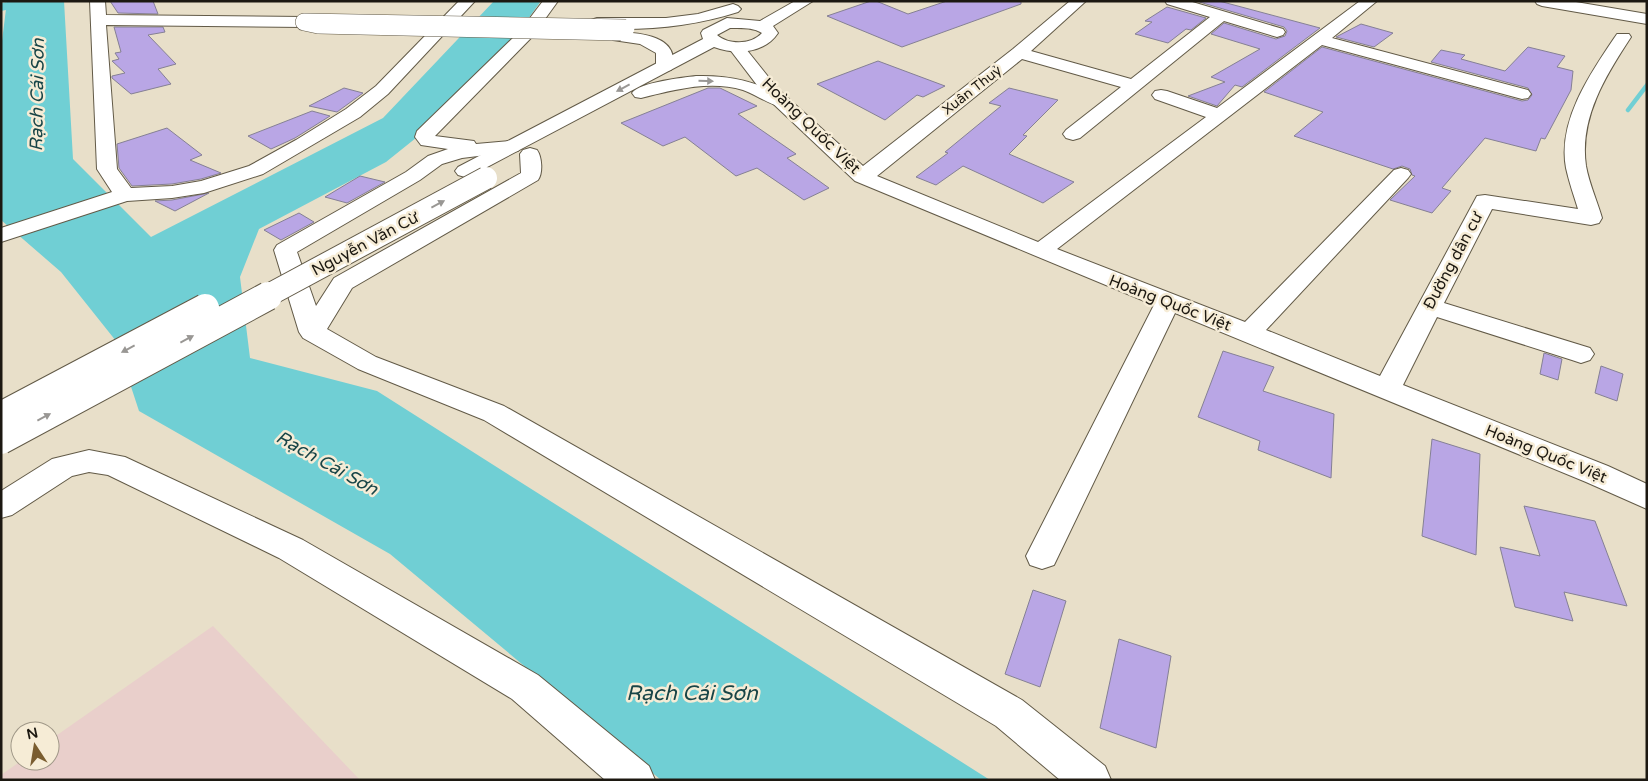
<svg xmlns="http://www.w3.org/2000/svg" width="1648" height="781" font-family="'Varela Round',sans-serif">
	<style>
		.medical { fill: #e9cfcb }
		.water { fill: #70cfd4 }
		.lines { fill: none; stroke-linecap: round; stroke-linejoin: round }
		.stream { stroke: #70cfd4; stroke-width: 4.5 }
		.canal { fill: #70cfd4; fill-rule: evenodd }
		.building { fill: #b9a6e5; stroke: #858094 }
		.minor-casing { stroke: #625a47; stroke-width: 2 }
		.major-casing { stroke: #625a47; stroke-width: 2 }
		.minor { fill: #fff; fill-rule: evenodd }
		.major { fill: #fff; fill-rule: evenodd }
		.minor-bridge-casing { stroke: #625a47; stroke-width: 18; stroke-linecap: butt }
		.major-bridge-far1-casing { stroke: #625a47; stroke-width: 24; stroke-linecap: butt }
		.major-bridge-casing { stroke: #625a47; stroke-width: 30; stroke-linecap: butt }
		.minor-bridge { stroke: #fff; stroke-width: 17 }
		.major-bridge-far1 { stroke: #fff; stroke-width: 22 }
		.major-bridge { stroke: #fff; stroke-width: 28 }
		.oneway { fill: #999794 }
		.labels { text-anchor: middle; dominant-baseline: central; stroke-width: 5; stroke-linejoin: round; paint-order: stroke }
		.far-street-label { font-size: 14px; fill: #1c1811; stroke: #f6ecd6 }
		.street-label { font-size: 16px; fill: #1c1811; stroke: #f6ecd6 }
		.water-label { font-size: 18px; font-style: italic; fill: #184547; stroke: #f6ecd6 }
		.near-water-label { font-size: 21px; font-style: italic; fill: #184547; stroke: #f6ecd6 }
	</style>
	<rect width="100%" height="100%" fill="#e8dfc9"/>
	<path class="medical" d="M213 626 360 780H1V775L21 761H50V740Z"/>
	<path class="water" d="M7 1H64L73 159 151 237 383 118 494 1H541L477 89 386 162 259 229 240 277 250 358 377 391 990 780H661L390 554 139 411 116 341 61 272 1 220V49Z"/>
	<g class="lines">
		<path class="stream" d="M1628 110 1647 85"/>
		<path class="canal" d="M6 2 13 6 11 9 1 11V3Z"/>
	</g>
	<path class="building" d="M110 1H153L158 14 118 13Z
		M871 1H876L908 14 947 1H1021V4L902 47 827 16Z
		M1196 1H1219L1320 28 1242 87 1235 85 1217 106 1188 96 1225 82 1211 77 1260 49 1211 34 1224 23 1276 39 1285 36 1287 31 1284 27Z
		M1167 7 1206 18 1191 30 1186 29 1168 43 1135 34 1152 22 1145 21Z
		M1361 24 1393 33 1374 47 1336 37Z
		M114 27H163L165 32 148 35 176 64 158 69 171 84 131 94 112 78V76L125 73 112 61 119 59 115 53 121 52Z
		M1322 47 1522 101 1528 100 1532 95 1528 88 1431 62 1441 50 1465 55 1461 59 1505 71 1528 47 1565 56 1557 67 1573 71 1571 90 1545 139 1541 138 1536 151 1485 138 1442 188 1451 191 1432 213 1390 200 1415 176 1412 175 1410 169 1402 166 1393 169 1294 136 1323 112 1264 92Z
		M878 61 945 86 923 97 917 95 885 120 817 84Z
		M344 88 363 93 337 112 309 106Z
		M708 88H720L757 106 738 114 796 154 787 158 829 188 804 200 757 168 736 176 685 137 663 146 621 123Z
		M1009 88 1058 100 1023 135 1027 136 1009 154 1074 182 1043 203 963 166 936 185 916 177 948 153 945 152 1001 106 989 103Z
		M312 111 330 116 295 138 271 149 248 136Z
		M167 128 202 155 190 160 221 173 201 179 172 184 132 186 119 168 117 144Z
		M360 176 385 182 347 203 325 197Z
		M209 193 175 211 155 201 172 200Z
		M299 213 314 222 281 240 264 230Z
		M1223 351 1274 367 1263 391 1334 414 1331 478 1258 450 1260 441 1198 417Z
		M1544 353 1562 359 1558 380 1540 374Z
		M1601 366 1623 374 1617 401 1595 393Z
		M1432 439 1480 454 1476 555 1422 536Z
		M1524 506 1595 521 1627 606 1564 592 1573 621 1515 607 1500 547 1540 556Z
		M1033 590 1066 601 1040 687 1005 674Z
		M1119 639 1171 656 1156 748 1100 728Z"/>
	<g class="lines">
		<g class="minor-casing">
			<path id="minor" d="M90 1H105L106 15 304 17 310 19 312 22 310 25 304 27 106 25 117 169 131 188 172 186 201 181 249 166 296 140 346 109 376 86 459 1H475L388 94 360 117 263 174 204 193 172 198 127 201 1 242V228L112 192 97 169Z
				M543 1H558L532 37 435 136 474 141 476 144 511 141 518 143 521 147 518 151 462 158 442 164 420 180 297 252 316 306 334 278 521 173 520 154 523 150 530 148 537 150C542 157 543 173 538 180L352 288 327 329 376 357 504 406 1022 700 1105 766 1111 780H1060L996 726 484 420 358 369 303 338 299 332 274 250 277 245 406 172 428 156 448 149 421 145 415 137 417 131 520 31Z
				M1070 1H1086L1031 51 1131 79 1210 17 1167 4 1165 1H1189L1283 29 1285 32 1283 35 1277 37 1224 21 1080 138 1073 140 1066 138 1063 134 1066 130 1121 87 1022 59 877 176 1038 242 1206 117 1155 99 1152 95 1155 91 1161 90 1167 91 1217 108 1360 1H1377L1332 38 1528 90 1531 94 1528 98 1522 99 1322 45 1057 249 1245 322 1394 170 1401 168 1408 170 1411 174 1408 178 1266 330 1380 376 1477 196 1485 195 1578 209C1574 196 1569 182 1566 168 1557 120 1592 71 1617 34H1629L1631 37C1606 75 1579 118 1586 166 1589 183 1597 201 1602 218L1599 223 1591 225 1492 209 1444 303 1590 348 1594 354 1590 360 1581 363 1572 360 1437 317 1403 385 1608 466 1647 484V509L1586 482 1175 313 1054 565 1042 569 1030 565 1026 556 1154 305 855 181 766 97 728 47 730 44H742L778 89 863 166 1013 49Z
				M1535 1H1570L1647 14V24L1542 6 1537 4Z
				M733 4 738 6 741 9 738 12C700 24 663 29 623 29 612 28 601 29 591 26L589 23 591 20 597 18H666L698 14Z
				M619 32C637 33 671 35 673 58 673 63 674 65 671 70L665 71 659 70 656 66V53L640 44 613 40 611 37 613 34Z
				M89 450 125 457 303 540 538 675 649 766 655 780H605L512 699 279 558 108 475 89 472 72 476 12 515 1 518V491L52 459Z"/>
		</g>
		<g class="major-casing">
			<path id="major" d="M795 1H813L773 26 778 33C764 54 736 55 714 47L472 175 465 177 458 175 455 171 458 167 703 39 701 33 703 30 727 18 760 21ZM730 28C741 28 752 27 762 33 751 45 729 45 717 35Z
				M696 76C732 75 756 82 788 98L791 102 788 106 782 107C768 104 757 95 743 90 709 80 674 90 641 98L635 97 632 93C640 82 682 78 696 76Z"/>
		</g>
		<use href="#minor" class="minor"/>
		<use href="#major" class="major"/>
		<g class="minor-bridge-casing">
			<path id="minor-bridge" d="M621 32 318 25 304 22 626 28"/>
		</g>
		<g class="major-bridge-far1-casing">
			<path id="major-bridge-far1" d="M265 297 486 178"/>
		</g>
		<g class="major-bridge-casing">
			<path id="major-bridge" d="M1 416 205 308
				M1 440 268 296"/>
		</g>
		<use href="#minor-bridge" class="minor-bridge"/>
		<use href="#major-bridge-far1" class="major-bridge-far1"/>
		<use href="#major-bridge" class="major-bridge"/>
	</g>
	<defs><path id="oneway-solid" d="M-6-.8H1V-3.2L6.5 0L1 3.2V.8H-6Z" transform="scale(1.25)"/></defs>
	<g class="oneway">
		<use href="#oneway-solid" transform="translate(706 81) rotate(1)"/>
		<use href="#oneway-solid" transform="translate(623 88) rotate(152)"/>
		<use href="#oneway-solid" transform="translate(438 204) rotate(-28)"/>
		<use href="#oneway-solid" transform="translate(187 339) rotate(-28)"/>
		<use href="#oneway-solid" transform="translate(128 349) rotate(152)"/>
		<use href="#oneway-solid" transform="translate(44 417) rotate(-28)"/>
	</g>
	<g class="labels">
		<g class="far-street-label">
			<text transform="translate(972 90) rotate(-38)">Xuân Thuỷ</text>
		</g>
		<g class="street-label">
			<text transform="translate(811 126) rotate(44)">Hoàng Quốc Việt</text>
			<text transform="translate(365 244) rotate(-28)">Nguyễn Văn Cừ</text>
			<text transform="translate(1453 261) rotate(-62)">Đường dân cư</text>
			<text transform="translate(1170 303) rotate(21)">Hoàng Quốc Việt</text>
			<text transform="translate(1546 454) rotate(22)">Hoàng Quốc Việt</text>
		</g>
		<g class="water-label">
			<text transform="translate(37 95) rotate(-89)">Rạch Cái Sơn</text>
			<text transform="translate(327 463) rotate(29)">Rạch Cái Sơn</text>
		</g>
		<g class="near-water-label">
			<text x="692" y="693">Rạch Cái Sơn</text>
		</g>
	</g>
	<rect width="1648" height="781" fill="none" stroke="#1c1811" stroke-width="5"/>
	<g transform="translate(35 746) rotate(348)"><circle r="24" fill="#f6ecd6" stroke="#9f9787"/>
	<path d="M0-4L9 19L0 12L-9 19Z" fill="#7a5d30"/>
	<text y="-8" font-size="14" font-weight="bold" text-anchor="middle" fill="#1c1811">N</text>
	</g>
</svg>
